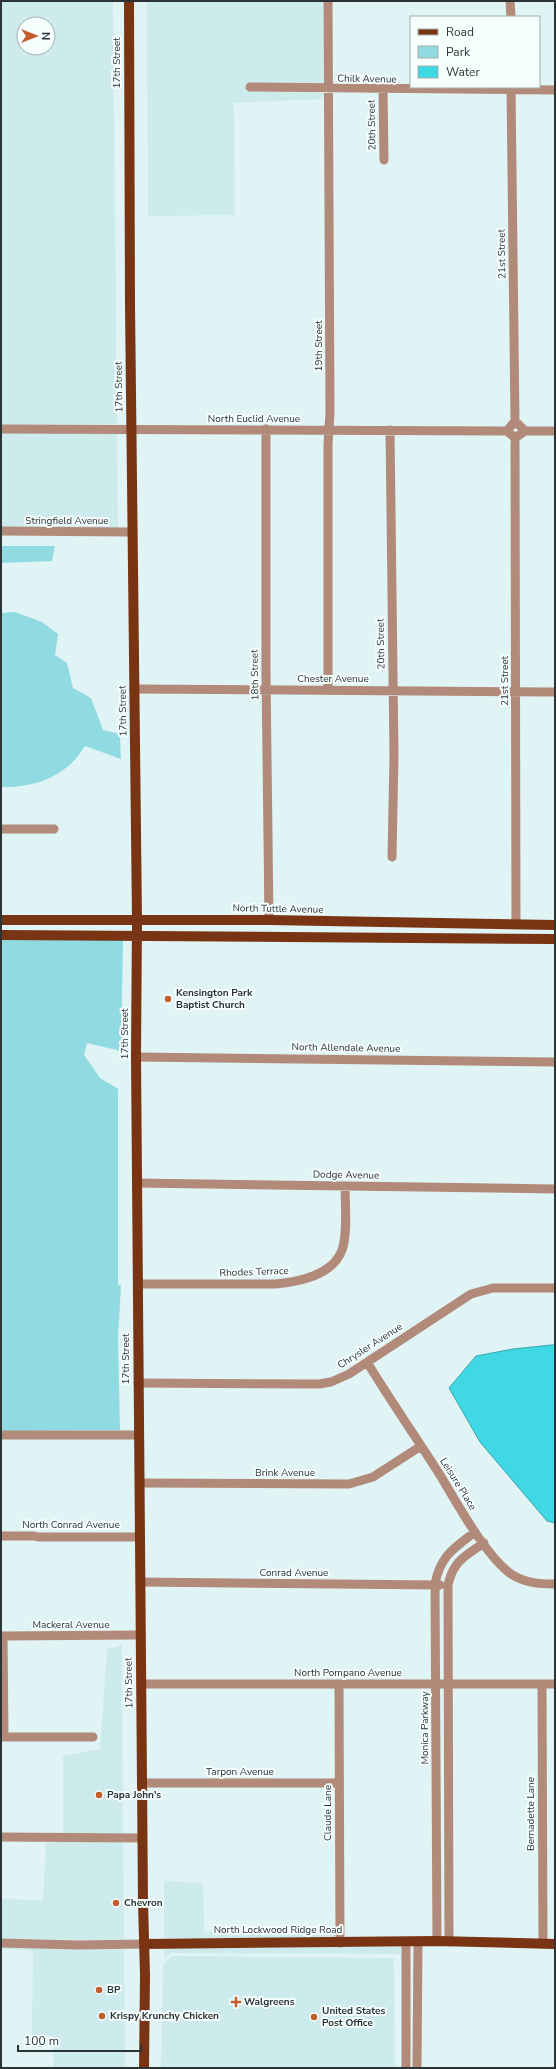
<svg xmlns="http://www.w3.org/2000/svg" width="556" height="2069" font-family="'Nunito Sans',sans-serif">
	<style>
		.built { fill: #cdeaed; fill-rule: evenodd }
		.green { fill: #90dbe2 }
		.water { fill: #40d8e4; stroke: #3aa6af }
		.lines { fill: none; stroke-linecap: round; stroke-linejoin: round }
		.minor { stroke: #b28a79; stroke-width: 9 }
		.major { stroke: #793414; stroke-width: 10 }
		.poi-dot { fill: #c35d2e; stroke: #f6fefe; stroke-width: 1.5 }
		.labels { text-anchor: middle; dominant-baseline: central; stroke-width: 4; stroke-linejoin: round; paint-order: stroke }
		.street-label { font-size: 10px; fill: #2b3334; stroke: #f6fefe }
		.poi-label { font-size: 10px; font-weight: bold; fill: #2b3334; stroke: #f6fefe; text-anchor: start }
	</style>
	<rect width="100%" height="100%" fill="#e0f3f5"/>
	<path class="built" d="M1 1H113L117 424 1 425ZM24 24H48V48H24Z
		M147 1H323V85L246 83V91L323 93V99L234 103 235 215 148 216Z
		M1 433H117L118 528 1 527Z
		M122 1645 123 1833H63V1756L100 1749 107 1649Z
		M53 1842H123L124 1940 1 1939V1899L43 1900 46 1843Z
		M164 1881 203 1883 204 1932 335 1935V1938H164Z
		M1 1947 124 1949 125 2068H54L53 2036 32 2035 33 1952 29 1950 1 1949Z
		M164 1947H401V1954L172 1953 164 1957Z
		M172 1956 394 1958 395 2068H161L163 1965Z"/>
	<path class="green" d="M1 546H55L52 561 1 563Z
		M15 612 42 622 58 634 55 655 67 663 73 688 91 698 103 730 120 734 121 759 85 746C67 776 36 788 1 787V613Z
		M1 939H123L121 1051 87 1043 84 1055 100 1078 118 1089V1285H121L118 1338 120 1430 1 1431Z"/>
	<path class="water" d="M551 1345H555V1523L547 1521 480 1442 449 1388 476 1356 513 1349Z"/>
	<g class="lines">
		<path class="minor" d="M328 1 330 413 328 444V690
			M510 1 511 17
			M250 87 555 90
			M511 87 515 421
			M383 90 384 160
			M515 421 525 431 515 438 507 431Z
			M1 429 507 431
			M266 429V674L269 920
			M390 430 394 755 392 857
			M525 431H555
			M515 438 516 924
			M1 531 132 532
			M134 689 555 692
			M1 829H54
			M136 1057 555 1062
			M137 1183 555 1189
			M138 1284H275C298 1282 333 1275 342 1250 348 1234 345 1203 345 1186
			M367 1362C390 1400 416 1437 440 1475 457 1503 485 1555 511 1574 525 1583 539 1584 555 1584
			M138 1383 319 1384 331 1382 349 1374 471 1294 493 1288H555
			M1 1435H139
			M140 1483 349 1484 373 1477 421 1446
			M1 1536H34L38 1537H140
			M140 1582 440 1585
			M1 1636 141 1635
			M3 1636 4 1737
			M141 1684H555
			M339 1684 340 1943
			M542 1684 543 1944
			M1 1737H93
			M142 1783H339
			M1 1837 142 1838
			M437 1941 435 1585C439 1557 454 1548 475 1532
			M406 1942V2068
			M449 1942 448 1585C453 1561 465 1556 484 1543
			M1 1943 78 1945 144 1944
			M417 2068 418 1942"/>
		<path class="major" d="M129 1 130 305 137 920 136 1057 143 1902 145 1975 144 2068
			M1 920H269L555 925
			M1 935 555 939
			M144 1944 437 1941 555 1944"/>
	</g>
	<g class="poi-dot">
		<circle cx="168" cy="999" r="4"/>
		<circle cx="99" cy="1795" r="4"/>
		<circle cx="116" cy="1903" r="4"/>
		<circle cx="99" cy="1990" r="4"/>
		<path d="M234 1996h4v4h4v4h-4v4h-4v-4h-4v-4h4z"/>
		<circle cx="102" cy="2016" r="4"/>
		<circle cx="314" cy="2017" r="4"/>
	</g>
	<g class="labels">
		<g class="street-label">
			<text transform="translate(117 63) rotate(-90)">17th Street</text>
			<text transform="translate(367 79) rotate(1)">Chilk Avenue</text>
			<text transform="translate(372 125) rotate(-91)">20th Street</text>
			<text transform="translate(502 254) rotate(-91)">21st Street</text>
			<text transform="translate(319 346) rotate(-90)">19th Street</text>
			<text transform="translate(119 387) rotate(-91)">17th Street</text>
			<text x="254" y="419">North Euclid Avenue</text>
			<text x="67" y="521">Stringfield Avenue</text>
			<text transform="translate(381 644) rotate(-91)">20th Street</text>
			<text transform="translate(255 675) rotate(-91)">18th Street</text>
			<text x="333" y="679">Chester Avenue</text>
			<text transform="translate(505 681) rotate(-90)">21st Street</text>
			<text transform="translate(123 711) rotate(-91)">17th Street</text>
			<text transform="translate(278 909) rotate(1)">North Tuttle Avenue</text>
			<text transform="translate(125 1034) rotate(-90)">17th Street</text>
			<text transform="translate(346 1048) rotate(1)">North Allendale Avenue</text>
			<text transform="translate(346 1175) rotate(1)">Dodge Avenue</text>
			<text transform="translate(254 1272) rotate(-2)">Rhodes Terrace</text>
			<text transform="translate(370 1346) rotate(-33)">Chrysler Avenue</text>
			<text transform="translate(126 1359) rotate(-90)">17th Street</text>
			<text x="285" y="1473">Brink Avenue</text>
			<text transform="translate(458 1484) rotate(58)">Leisure Place</text>
			<text x="71" y="1525">North Conrad Avenue</text>
			<text x="294" y="1573">Conrad Avenue</text>
			<text x="71" y="1625">Mackeral Avenue</text>
			<text x="348" y="1673">North Pompano Avenue</text>
			<text transform="translate(129 1683) rotate(-91)">17th Street</text>
			<text transform="translate(425 1728) rotate(-90)">Monica Parkway</text>
			<text x="240" y="1772">Tarpon Avenue</text>
			<text transform="translate(328 1813) rotate(-90)">Claude Lane</text>
			<text transform="translate(531 1814) rotate(-90)">Bernadette Lane</text>
			<text x="278" y="1930">North Lockwood Ridge Road</text>
		</g>
		<g class="poi-label">
			<text x="176" y="993">Kensington Park<tspan x="176" dy="12">Baptist Church</tspan></text>
			<text x="107" y="1795">Papa John's</text>
			<text x="124" y="1903">Chevron</text>
			<text x="107" y="1990">BP</text>
			<text x="244" y="2002">Walgreens</text>
			<text x="322" y="2011">United States<tspan x="322" dy="12">Post Office</tspan></text>
			<text x="110" y="2016">Krispy Krunchy Chicken</text>
		</g>
	</g>
	<rect width="556" height="2069" fill="none" stroke="#2b3334" stroke-width="4"/>
	<rect x="410" y="16" width="130" height="72" fill="#f6fefe" stroke="#a5adad"/>
	<rect x="418" y="29" width="20" height="6" fill="#793414" stroke="#a5adad"/>
	<text x="446" y="36" font-size="12" fill="#2b3334">Road</text>
	<rect x="418" y="46" width="20" height="12" fill="#90dbe2" stroke="#a5adad"/>
	<text x="446" y="56" font-size="12" fill="#2b3334">Park</text>
	<rect x="418" y="66" width="20" height="12" fill="#40d8e4" stroke="#a5adad"/>
	<text x="446" y="76" font-size="12" fill="#2b3334">Water</text>
	<g transform="translate(36 36) rotate(90)"><circle r="19" fill="#f6fefe" stroke="#a5adad"/>
	<path d="M0-3L7 15L0 10L-7 15Z" fill="#c35d2e"/>
	<text y="-6" font-size="11" font-weight="bold" text-anchor="middle" fill="#2b3334">N</text>
	</g>
	<path d="M18 2045v6h123v-6" fill="none" stroke="#2b3334" stroke-width="2"/>
	<text x="24" y="2045" font-size="12" fill="#2b3334" stroke="#f6fefe" stroke-width="3" paint-order="stroke">100 m</text>
</svg>
